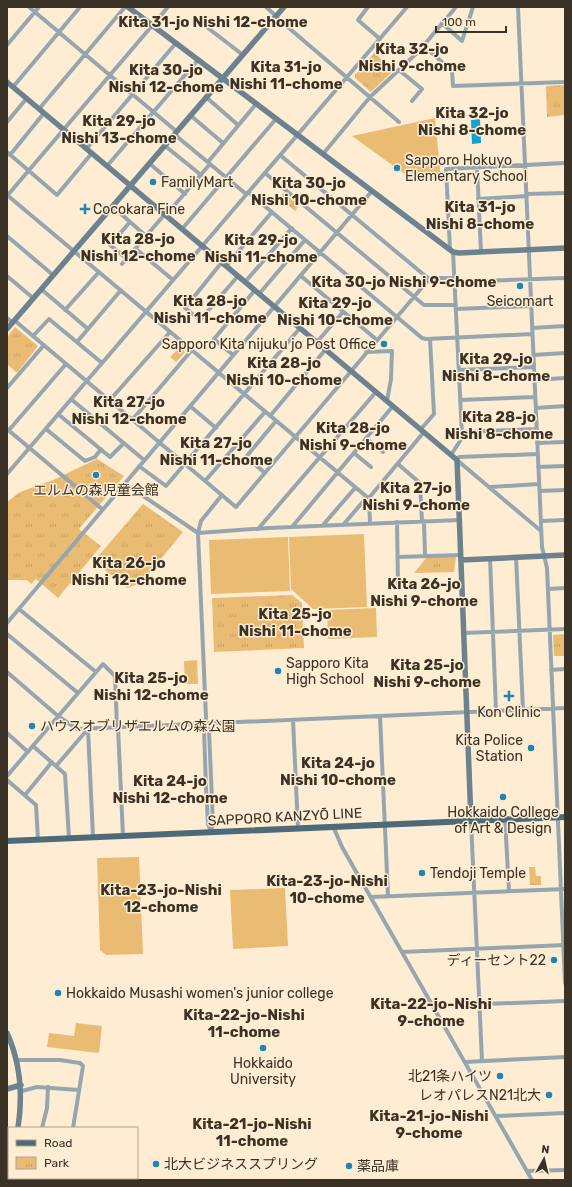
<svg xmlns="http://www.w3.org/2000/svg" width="572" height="1187" font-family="Rubik,'Noto Sans JP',sans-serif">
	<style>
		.park { fill: url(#park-tufts) }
		.pitch { fill: #eabc73 }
		.water { fill: #13a1d3 }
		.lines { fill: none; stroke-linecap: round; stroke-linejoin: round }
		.street { stroke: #96a6af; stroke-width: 4 }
		.secondary { stroke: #6c838f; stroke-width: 5.5 }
		.primary { stroke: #4d6a79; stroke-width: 6 }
		.poi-dot { fill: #1e86af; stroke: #feedd3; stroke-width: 1.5 }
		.labels { text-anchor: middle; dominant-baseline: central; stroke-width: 3; stroke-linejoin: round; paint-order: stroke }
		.poi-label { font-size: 14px; fill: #3a3225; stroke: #feedd3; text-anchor: start }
		.street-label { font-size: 14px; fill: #3a3225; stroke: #feedd3 }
		.neighbourhood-label { font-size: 15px; font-weight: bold; fill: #3a3225; stroke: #feedd3 }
	</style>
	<defs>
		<pattern id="park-tufts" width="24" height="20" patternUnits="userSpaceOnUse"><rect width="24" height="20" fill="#eabc73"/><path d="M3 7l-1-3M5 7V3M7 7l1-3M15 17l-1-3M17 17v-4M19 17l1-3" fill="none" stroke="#c9a263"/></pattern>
	</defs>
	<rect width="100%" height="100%" fill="#feedd3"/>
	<path class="park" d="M374 53 394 70 371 92 355 78V75Z
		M565 85V115L547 117 546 86Z
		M284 192 299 206 295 211 280 198Z
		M15 327 38 346 17 373 7 364V337Z
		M180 347 185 352 176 362 170 357Z
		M97 459 124 476 79 529 101 546 58 598 36 579 31 584 27 580H7V502L20 492 53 480Z
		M143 504 183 532 141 583 127 588 94 561Z
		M427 557H456L454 572 414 573Z
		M292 595 302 603 304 648 214 652 212 598Z
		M565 634V656H554L553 635Z
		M529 867H535L536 876H541V885H530Z"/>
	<path class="pitch" d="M435 118 441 179 413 180 352 136Z
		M364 534 367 607 313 609 291 589 289 537Z
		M288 537 290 591 211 594 209 540Z
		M257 608V615L253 620 235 609Z
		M376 608 377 637 328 639 327 610Z
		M197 660 198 684H185L184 661Z
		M139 857 143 954 106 955 100 950 97 858Z
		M285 888 288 946 233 949 230 890Z
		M76 1023 102 1026 99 1053 47 1047 49 1033 74 1036Z"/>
	<path class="water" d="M480 119 481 143 472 144 471 120Z"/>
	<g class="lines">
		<path class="street" d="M29 7 176 131
			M266 7 276 16
			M368 7 358 20 380 39
			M518 7 542 547 547 568 565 983
			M276 17 399 122
			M195 18 243 55
			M442 23 462 41 473 7
			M7 45 39 7
			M424 46 452 71 453 86 565 82
			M399 70 422 89 412 101
			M13 87 80 7
			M206 97 238 125
			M39 109 125 7
			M190 115 223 143
			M7 122 27 98
			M174 134 246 194
			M164 145 201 175
			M87 148 176 43
			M7 152 57 195 92 153
			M323 154 370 97 419 51 456 7
			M10 155 44 113
			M280 155 429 279
			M208 162 256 104
			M149 163 185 194
			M107 166 198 60
			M477 167 481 252
			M265 173 424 305H456
			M248 192 422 338 426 339 532 334
			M527 194 565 193
			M7 195 367 497 369 500 370 523
			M7 196 168 7
			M478 199 527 196
			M112 206 146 236
			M166 215 210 164
			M182 229 276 119
			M7 236 53 275
			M136 249 173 280
			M450 249 446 169 565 163
			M127 259 110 245 130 222
			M222 262 185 308 200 320 238 276
			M122 264 165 214
			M226 266 272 212
			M7 276 33 298
			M301 276 377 340
			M245 282 292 228
			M455 282 565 278
			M41 289 88 329
			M259 294 305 240
			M456 309 531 306
			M65 310 99 272
			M7 318 12 322
			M14 320 236 507 430 278H454
			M532 328 565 326
			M33 336 49 319 102 363
			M77 342 121 290
			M317 342 343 312
			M366 352 392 351 391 379 387 401
			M233 355 214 339 255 290
			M533 355 565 353
			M459 370 534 367
			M535 380 565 378
			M7 388 44 345
			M71 399 144 460
			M110 400 170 332
			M460 400 535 397
			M190 406 216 428
			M536 408 565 406
			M58 414 110 457 124 443
			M270 416 326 349
			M133 419 192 350
			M7 429 102 509
			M46 429 85 461 95 457 101 449
			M421 429 434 414 430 339
			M9 430 66 364
			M462 432 537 429
			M366 438 383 452
			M537 443 565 442
			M354 453 371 467
			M538 454 459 457 457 460 541 531
			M451 455 460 441 462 435 453 252
			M398 464 420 483 422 521
			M139 466 166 486 300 328
			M538 467 565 466
			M265 473 246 457 276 421
			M7 474 407 7
			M205 481 265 412
			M124 483 198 533 206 718 204 730 206 787 208 824 211 832
			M490 487 539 484
			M540 491 565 490
			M222 495 201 521 198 533 268 528 460 520
			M368 499 424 432
			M424 521 425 556
			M541 521 565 520
			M397 522 398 585
			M323 525 355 488
			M343 525 367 497
			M292 527 393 406
			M258 529 376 392
			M398 557 461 555
			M516 557 523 710
			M490 558 496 711
			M548 589 565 588
			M19 609 96 672
			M7 623 372 191
			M463 633 565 629
			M7 634 78 693
			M551 670 565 669
			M7 672 58 716 77 729 565 708
			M380 716 388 896
			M293 720 298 828
			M206 724 209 730 213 824 211 832
			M118 727 123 836
			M88 729 93 837
			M7 733 28 752
			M33 746 65 774 69 838
			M56 766 88 729
			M7 776 103 664 115 676 117 727
			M7 780 36 805 38 840
			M25 795 52 762
			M505 819 509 891
			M471 821 482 1061
			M333 826 342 847 532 1180
			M371 897 565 889
			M402 952 565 945
			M433 1006 565 1001
			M16 1060H60L80 1063 83 1066 73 1128
			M465 1062 565 1057
			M22 1091 37 1087 79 1090
			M496 1116 565 1113
			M42 1128 47 1108 48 1087
			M527 1171 565 1170
			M31 1180V1178
			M66 1180 67 1178"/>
		<path class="secondary" d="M128 7 453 252 459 253 565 248
			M7 82 457 460 471 821
			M7 329 284 7
			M461 560 565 555
			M7 1033C21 1064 23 1095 18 1128
			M7 1089 21 1085
			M8 1180 9 1174"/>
		<path class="primary" d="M7 841 565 817"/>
	</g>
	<g class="poi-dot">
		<circle cx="397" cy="168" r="4"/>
		<circle cx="153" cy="182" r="4"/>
		<path d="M83 203h4v4h4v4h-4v4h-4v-4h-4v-4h4z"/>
		<circle cx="520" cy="286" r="4"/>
		<circle cx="384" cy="344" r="4"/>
		<circle cx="96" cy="475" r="4"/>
		<circle cx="278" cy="671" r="4"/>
		<path d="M507 690h4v4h4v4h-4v4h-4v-4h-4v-4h4z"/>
		<circle cx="32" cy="726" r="4"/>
		<circle cx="531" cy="748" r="4"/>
		<circle cx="503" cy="797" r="4"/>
		<circle cx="422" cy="873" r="4"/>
		<circle cx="554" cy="960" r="4"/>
		<circle cx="58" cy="993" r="4"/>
		<circle cx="263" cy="1048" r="4"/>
		<circle cx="500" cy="1076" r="4"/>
		<circle cx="549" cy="1095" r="4"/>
		<circle cx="156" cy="1164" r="4"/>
		<circle cx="349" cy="1166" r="4"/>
	</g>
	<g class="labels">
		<g class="poi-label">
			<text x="405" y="160">Sapporo Hokuyo<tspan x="405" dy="16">Elementary School</tspan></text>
			<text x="161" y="182">FamilyMart</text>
			<text x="93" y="209">Cocokara Fine</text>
			<text x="520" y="301" text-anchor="middle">Seicomart</text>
			<text x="376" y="344" text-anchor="end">Sapporo Kita nijuku jo Post Office</text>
			<text x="96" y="490" text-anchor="middle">エルムの森児童会館</text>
			<text x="286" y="663">Sapporo Kita<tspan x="286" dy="16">High School</tspan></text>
			<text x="509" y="712" text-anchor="middle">Kon Clinic</text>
			<text x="40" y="726">ハウスオブリザエルムの森公園</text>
			<text x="523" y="740" text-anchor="end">Kita Police<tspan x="523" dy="16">Station</tspan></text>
			<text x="503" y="812" text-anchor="middle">Hokkaido College<tspan x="503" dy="16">of Art &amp; Design</tspan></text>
			<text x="430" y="873">Tendoji Temple</text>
			<text x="546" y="960" text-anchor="end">ディーセント22</text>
			<text x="66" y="993">Hokkaido Musashi women's junior college</text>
			<text x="263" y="1063" text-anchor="middle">Hokkaido<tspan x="263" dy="16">University</tspan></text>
			<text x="492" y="1076" text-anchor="end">北21条ハイツ</text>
			<text x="541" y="1095" text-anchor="end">レオパレスN21北大</text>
			<text x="164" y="1164">北大ビジネススプリング</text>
			<text x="357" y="1166">薬品庫</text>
		</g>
		<g class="street-label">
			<text transform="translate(285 817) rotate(-3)">SAPPORO KANZYŌ LINE</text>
		</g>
		<g class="neighbourhood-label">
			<text x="213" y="22">Kita 31-jo Nishi 12-chome</text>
			<text x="412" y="49">Kita 32-jo<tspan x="412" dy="17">Nishi 9-chome</tspan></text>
			<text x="286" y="67">Kita 31-jo<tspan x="286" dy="17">Nishi 11-chome</tspan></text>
			<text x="166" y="70">Kita 30-jo<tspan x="166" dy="17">Nishi 12-chome</tspan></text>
			<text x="472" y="113">Kita 32-jo<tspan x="472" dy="17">Nishi 8-chome</tspan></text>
			<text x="119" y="121">Kita 29-jo<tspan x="119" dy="17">Nishi 13-chome</tspan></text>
			<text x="309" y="183">Kita 30-jo<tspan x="309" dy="17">Nishi 10-chome</tspan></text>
			<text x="480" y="207">Kita 31-jo<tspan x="480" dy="17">Nishi 8-chome</tspan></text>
			<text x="138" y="239">Kita 28-jo<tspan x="138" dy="17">Nishi 12-chome</tspan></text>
			<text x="261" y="240">Kita 29-jo<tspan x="261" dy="17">Nishi 11-chome</tspan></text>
			<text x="404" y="282">Kita 30-jo Nishi 9-chome</text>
			<text x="210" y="301">Kita 28-jo<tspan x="210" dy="17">Nishi 11-chome</tspan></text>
			<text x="335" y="303">Kita 29-jo<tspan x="335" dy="17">Nishi 10-chome</tspan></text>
			<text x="496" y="359">Kita 29-jo<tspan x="496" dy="17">Nishi 8-chome</tspan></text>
			<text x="284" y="363">Kita 28-jo<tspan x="284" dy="17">Nishi 10-chome</tspan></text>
			<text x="129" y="402">Kita 27-jo<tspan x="129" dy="17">Nishi 12-chome</tspan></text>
			<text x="499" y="417">Kita 28-jo<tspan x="499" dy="17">Nishi 8-chome</tspan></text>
			<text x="353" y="428">Kita 28-jo<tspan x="353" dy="17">Nishi 9-chome</tspan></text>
			<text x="216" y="443">Kita 27-jo<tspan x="216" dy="17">Nishi 11-chome</tspan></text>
			<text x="416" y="488">Kita 27-jo<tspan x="416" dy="17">Nishi 9-chome</tspan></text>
			<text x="129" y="563">Kita 26-jo<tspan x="129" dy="17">Nishi 12-chome</tspan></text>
			<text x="424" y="584">Kita 26-jo<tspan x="424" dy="17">Nishi 9-chome</tspan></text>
			<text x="295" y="614">Kita 25-jo<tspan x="295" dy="17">Nishi 11-chome</tspan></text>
			<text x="427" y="665">Kita 25-jo<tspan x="427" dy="17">Nishi 9-chome</tspan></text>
			<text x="151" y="678">Kita 25-jo<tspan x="151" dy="17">Nishi 12-chome</tspan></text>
			<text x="338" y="763">Kita 24-jo<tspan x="338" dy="17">Nishi 10-chome</tspan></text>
			<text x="170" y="781">Kita 24-jo<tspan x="170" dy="17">Nishi 12-chome</tspan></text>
			<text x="327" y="881">Kita-23-jo-Nishi<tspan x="327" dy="17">10-chome</tspan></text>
			<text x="161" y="890">Kita-23-jo-Nishi<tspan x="161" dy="17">12-chome</tspan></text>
			<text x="431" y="1004">Kita-22-jo-Nishi<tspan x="431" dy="17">9-chome</tspan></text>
			<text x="244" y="1015">Kita-22-jo-Nishi<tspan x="244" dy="17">11-chome</tspan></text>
			<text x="429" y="1116">Kita-21-jo-Nishi<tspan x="429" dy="17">9-chome</tspan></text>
			<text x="252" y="1124">Kita-21-jo-Nishi<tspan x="252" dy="17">11-chome</tspan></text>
		</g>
	</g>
	<rect width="572" height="1187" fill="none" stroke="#3a3225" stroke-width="16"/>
	<rect x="8" y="1127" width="130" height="52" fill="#feedd3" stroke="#b0a28d"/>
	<rect x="16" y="1140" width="20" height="6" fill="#4d6a79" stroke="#b0a28d"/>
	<text x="44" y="1147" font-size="12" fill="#3a3225">Road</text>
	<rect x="16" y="1157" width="20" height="12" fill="url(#park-tufts)" stroke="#b0a28d"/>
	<text x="44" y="1167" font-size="12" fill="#3a3225">Park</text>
	<g transform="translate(544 1159) rotate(8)" stroke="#feedd3" stroke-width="3" paint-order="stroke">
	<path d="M0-3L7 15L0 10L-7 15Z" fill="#3a3225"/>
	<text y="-6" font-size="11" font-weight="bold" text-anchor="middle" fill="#3a3225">N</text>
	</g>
	<path d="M436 26v6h70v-6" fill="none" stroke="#3a3225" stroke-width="2"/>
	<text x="442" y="26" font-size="12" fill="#3a3225" stroke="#feedd3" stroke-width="3" paint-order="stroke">100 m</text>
</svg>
